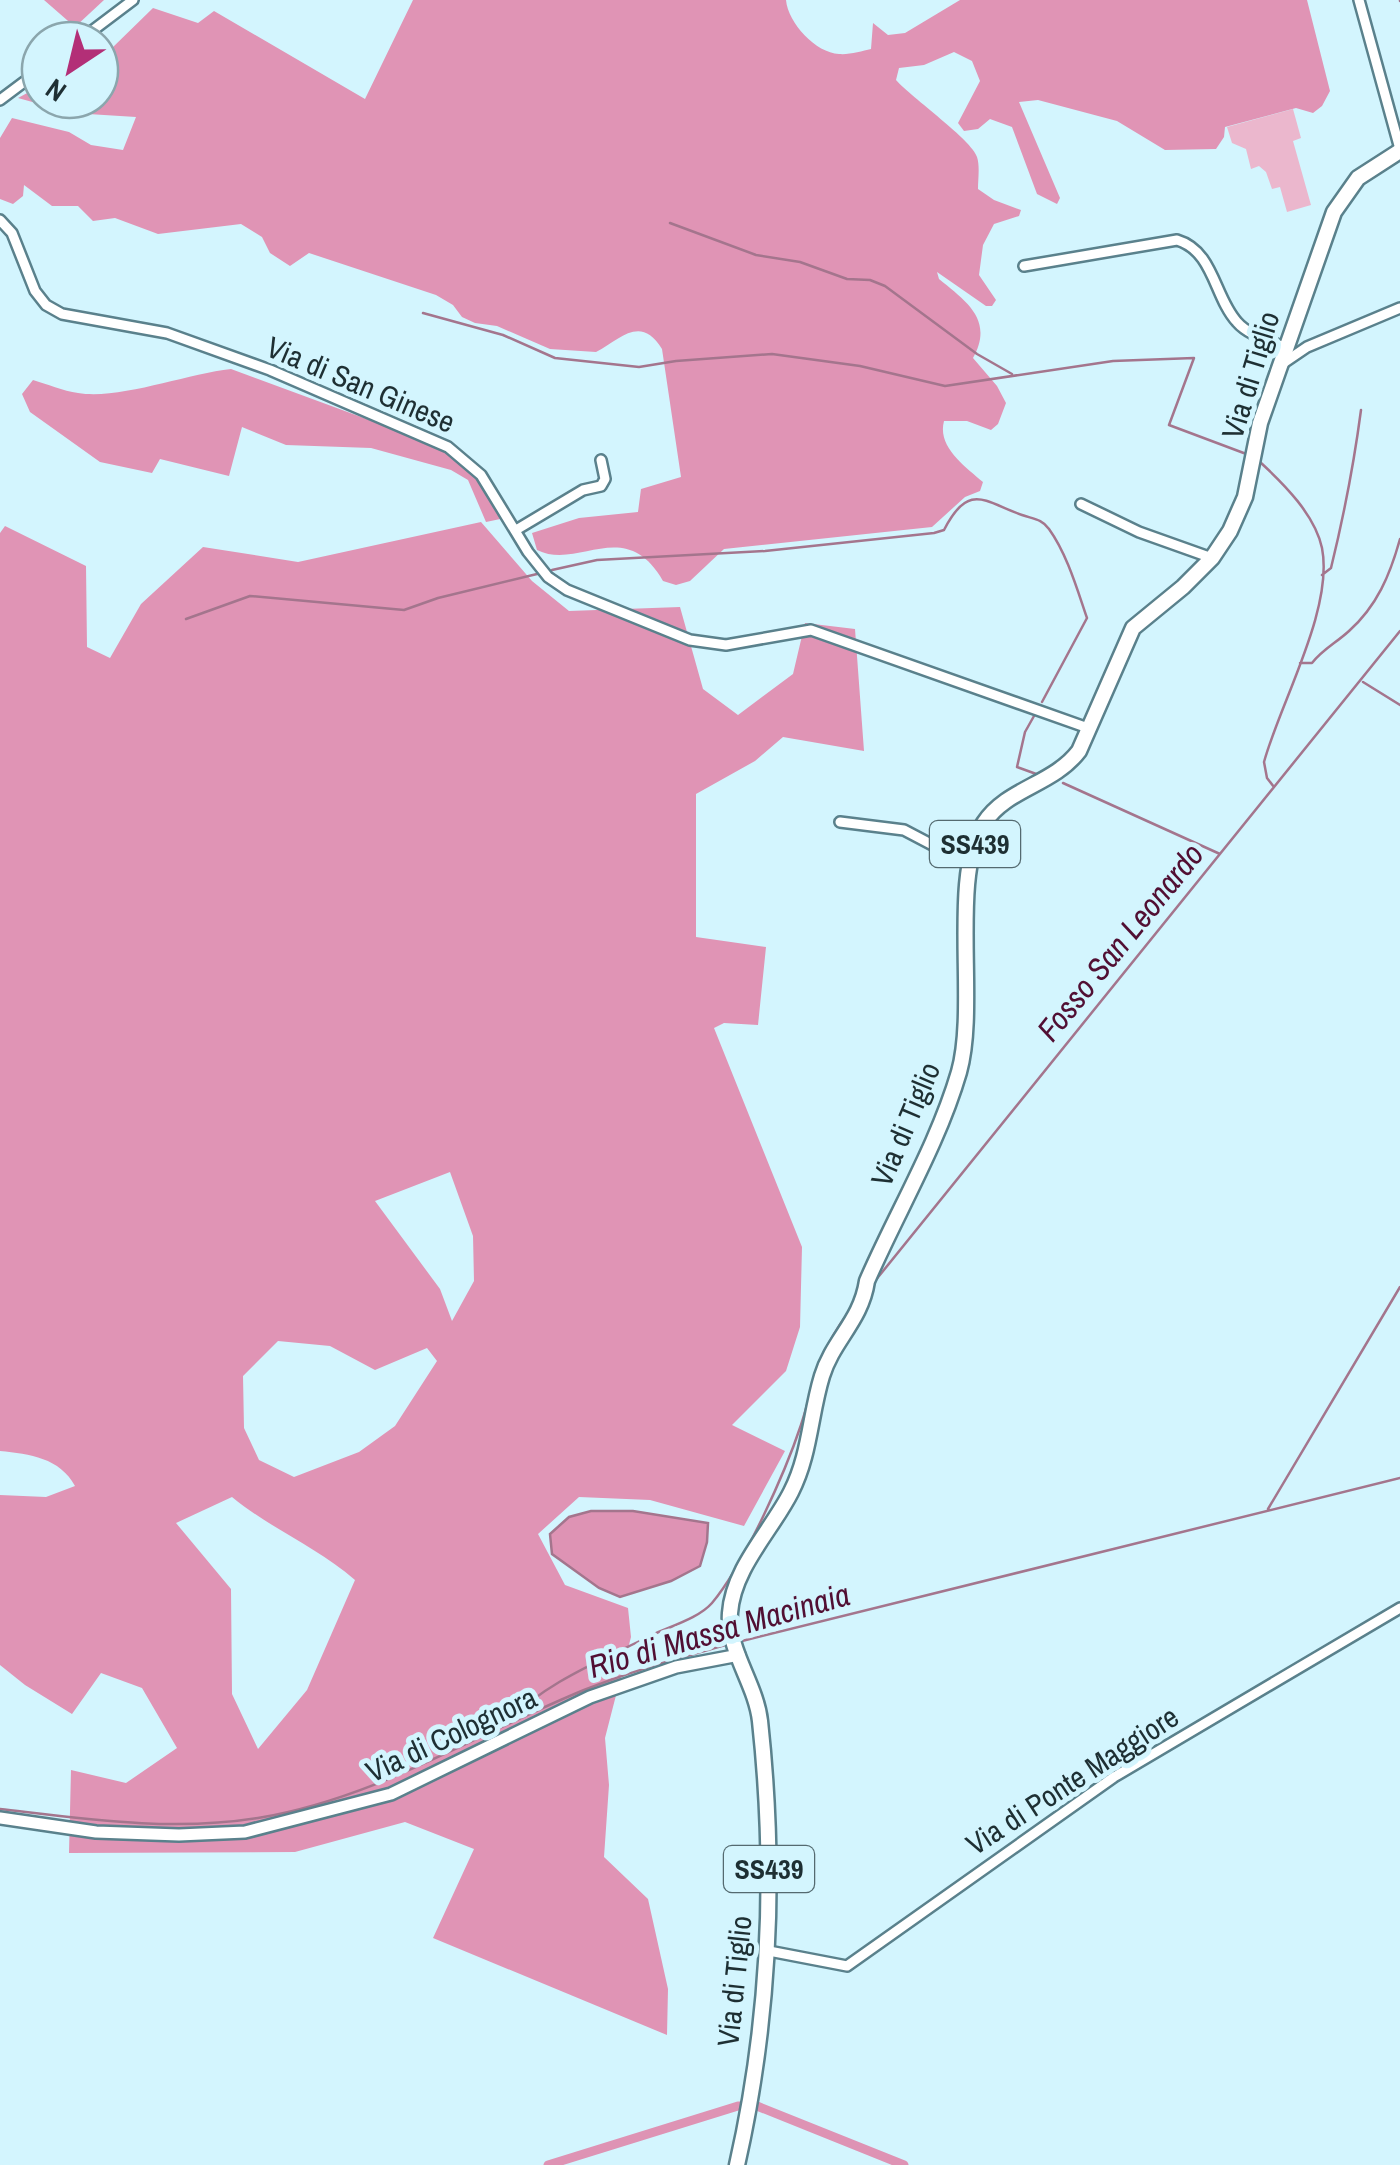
<svg xmlns="http://www.w3.org/2000/svg" width="1400" height="2165" font-family="'Archivo Narrow',sans-serif">
	<style>
		.green { fill: #ebb7cd }
		.forest { fill: #e094b5; fill-rule: evenodd }
		.water { fill: #de93b4; stroke: #a4758d; stroke-width: 2.5 }
		.lines { fill: none; stroke-linecap: round; stroke-linejoin: round }
		.stream { stroke: #a4758d; stroke-width: 2.5 }
		.canal { stroke: #de93b4; stroke-width: 9 }
		.minor-casing { stroke: #5a818c; stroke-width: 14 }
		.tertiary-casing { stroke: #5a818c; stroke-width: 16 }
		.primary-casing { stroke: #5a818c; stroke-width: 19 }
		.minor { stroke: #fff; stroke-width: 9 }
		.tertiary { stroke: #fff; stroke-width: 11 }
		.primary { stroke: #fff; stroke-width: 14 }
		.labels { text-anchor: middle; dominant-baseline: central; stroke-width: 10; stroke-linejoin: round; paint-order: stroke }
		.shield { fill: #d3f5fe; stroke: #546a70; stroke-width: 2.5 }
		.shield-label { font-size: 28px; font-weight: bold; fill: #1e2f33 }
		.street-label { font-size: 30px; fill: #1e2f33; stroke: #d3f5fe }
		.water-label { font-size: 32px; font-style: italic; fill: #510f33; stroke: #d3f5fe }
	</style>
	<rect width="100%" height="100%" fill="#d3f5fe"/>
	<path class="green" d="M1293 109 1301 138 1293 141 1311 205 1287 212 1280 187 1272 189 1266 172 1259 166 1251 169 1246 149 1232 143 1227 127Z"/>
	<path class="forest" d="M44 0H104L75 27Z
		M413 0H786C788 23 816 53 839 54 849 55 862 51 871 49L873 23 888 35 905 33 960 0H1307L1330 91 1322 106 1313 113 1296 108 1225 127 1224 137 1216 149 1165 150 1117 121 1038 100 1019 102 1060 198 1057 204 1037 194 1012 127 990 119 978 129 964 131 958 123 980 81 972 61 954 52 924 65 899 68 896 80C912 98 972 140 977 157 980 166 978 179 978 189L994 200 1021 210 1019 216 994 224 983 245 979 275 996 300 992 306H986L937 272 939 279C967 302 994 320 973 358L997 386 1006 403 998 424 991 430 967 421H944C937 447 965 466 983 482L980 491 965 497 932 527 724 549 690 581 676 585 663 581C625 515 579 571 537 550L532 533 579 518 638 512 641 489 681 477 662 349C641 314 620 339 596 352L550 349 497 326 475 323 462 317 453 305 436 295 309 253 290 266 270 253 262 237 241 224 158 234 115 218 93 221 78 206H52L24 185 23 196 13 204 0 199V138L12 118 69 132 91 145 123 150 136 117 72 113 18 98 40 86V100H100V54L111 49 153 8 198 23 214 11 365 99Z
		M231 369 448 449 472 468 505 518 486 522 468 480 451 470 371 448 286 445 242 427 229 476 160 459 152 473 100 462 30 412 22 394 33 380C47 384 63 391 78 393 119 400 186 374 231 369Z
		M481 522 532 581 569 611 680 607 703 689 738 715 793 674 805 623 855 629 864 751 783 737 755 761 696 794V937L766 947 758 1025 724 1023 714 1028 802 1247 800 1327 786 1371 732 1425 785 1451 744 1526 650 1500 579 1497 538 1534 565 1585 628 1608 631 1637 605 1738 609 1785 604 1857 648 1899 668 1989 667 2035 433 1938 474 1849 405 1822 295 1852 69 1853 71 1770 126 1783 177 1748 142 1688 101 1673 72 1714 25 1685 0 1665V1495L46 1497 75 1486C60 1458 30 1454 0 1451V533L5 526 86 566 87 647 110 658 141 604 203 547 298 562ZM450 1172 473 1236 474 1281 452 1321 440 1289 375 1201ZM278 1341 330 1346 375 1370 427 1348 437 1361 395 1426 359 1452 294 1477 259 1460 244 1428 243 1376ZM232 1497C271 1529 317 1547 355 1580L307 1690 258 1749 232 1694 231 1589 176 1523Z"/>
	<path class="water" d="M591 1511H633L708 1523 707 1542 700 1566 671 1581 620 1597 599 1588 552 1554 550 1534 569 1517Z"/>
	<g class="lines">
		<path class="stream" d="M1400 0V1
			M670 223 756 255 800 262 847 279 870 280 885 286 977 354 1012 374
			M423 313 503 335 555 358 639 367 676 361 772 354 860 366 945 386 1113 361 1194 358 1169 425 1249 455
			M1260 462C1284 484 1315 515 1322 548 1334 609 1280 703 1264 762L1267 778 1274 787
			M552 570 597 560 765 551 934 533 944 530C969 481 985 502 1022 515 1033 519 1042 519 1049 529 1067 554 1077 589 1087 618L1042 702
			M1322 575 1331 568C1344 515 1354 463 1361 410
			M186 619 250 596 404 610 438 598 537 574
			M1300 663H1312C1323 649 1336 643 1349 631 1377 606 1390 575 1400 539
			M1363 682 1400 705
			M1034 716 1025 732 1017 767 1039 775
			M1063 783 1220 854
			M875 1281 1400 631
			M1268 1509 1400 1287
			M742 1641 1400 1478
			M503 1726C543 1683 600 1661 652 1635 671 1626 699 1618 712 1603 744 1565 785 1473 801 1425 816 1378 817 1355 848 1313
			M0 1809C86 1819 172 1832 258 1818 377 1798 474 1735 584 1690 631 1671 680 1658 729 1644"/>
		<path class="canal" d="M548 2165 738 2106H757L904 2165"/>
		<g class="minor-casing">
			<path id="minor" d="M1359 0 1400 149
				M80 40 133 0
				M0 100 40 70
				M0 220 12 233 35 291 46 305 62 314 167 333 270 370 448 447 481 475 528 552 548 577 567 590 690 640 726 645 811 630 1088 728
				M1024 266 1177 240C1214 251 1214 297 1237 322 1248 335 1270 341 1286 348
				M1282 364 1307 347 1400 308
				M1081 504 1139 532 1212 558
				M516 530 583 490 601 486 605 479 601 460
				M840 822 904 830 944 851 972 858
				M769 1951 847 1966 1114 1777 1400 1608"/>
		</g>
		<g class="tertiary-casing">
			<path id="tertiary" d="M0 1818 96 1832 179 1835 245 1832 391 1794 590 1697 676 1667 739 1655"/>
		</g>
		<g class="primary-casing">
			<path id="primary" d="M737 2165C770 2020 776 1869 760 1721 756 1684 727 1650 730 1613 733 1568 772 1530 791 1492 810 1455 810 1415 822 1376 833 1340 861 1321 867 1281 897 1212 938 1144 959 1072 978 1005 949 877 984 823 1007 788 1053 785 1079 751L1133 628 1183 587 1212 558 1230 531 1245 497 1260 423 1334 212 1358 178 1400 151"/>
		</g>
		<use href="#minor" class="minor"/>
		<use href="#tertiary" class="tertiary"/>
		<use href="#primary" class="primary"/>
	</g>
	<g class="labels">
		<g class="shield">
			<rect x="930" y="821" width="90" height="46" rx="8"/>
			<rect x="724" y="1846" width="90" height="46" rx="8"/>
		</g>
		<g class="shield-label">
			<text x="975" y="844">SS439</text>
			<text x="769" y="1869">SS439</text>
		</g>
		<g class="street-label">
			<text transform="translate(1250 375) rotate(-73)">Via di Tiglio</text>
			<text transform="translate(361 384) rotate(23)">Via di San Ginese</text>
			<text transform="translate(905 1124) rotate(-67)">Via di Tiglio</text>
			<text transform="translate(451 1734) rotate(-25)">Via di Colognora</text>
			<text transform="translate(1072 1780) rotate(-33)">Via di Ponte Maggiore</text>
			<text transform="translate(734 1981) rotate(-84)">Via di Tiglio</text>
		</g>
		<g class="water-label">
			<text transform="translate(1120 942) rotate(-51)">Fosso San Leonardo</text>
			<text transform="translate(719 1630) rotate(-16)">Rio di Massa Macinaia</text>
		</g>
	</g>
	<g transform="translate(70 70) rotate(215)"><circle r="48" fill="#d3f5fe" stroke="#8ba6ad" stroke-width="2.5"/>
	<path d="M0-8L18 38L0 25L-18 38Z" fill="#b32f77"/>
	<text y="-15" font-size="28" font-weight="bold" text-anchor="middle" fill="#1e2f33">N</text>
	</g>
</svg>
